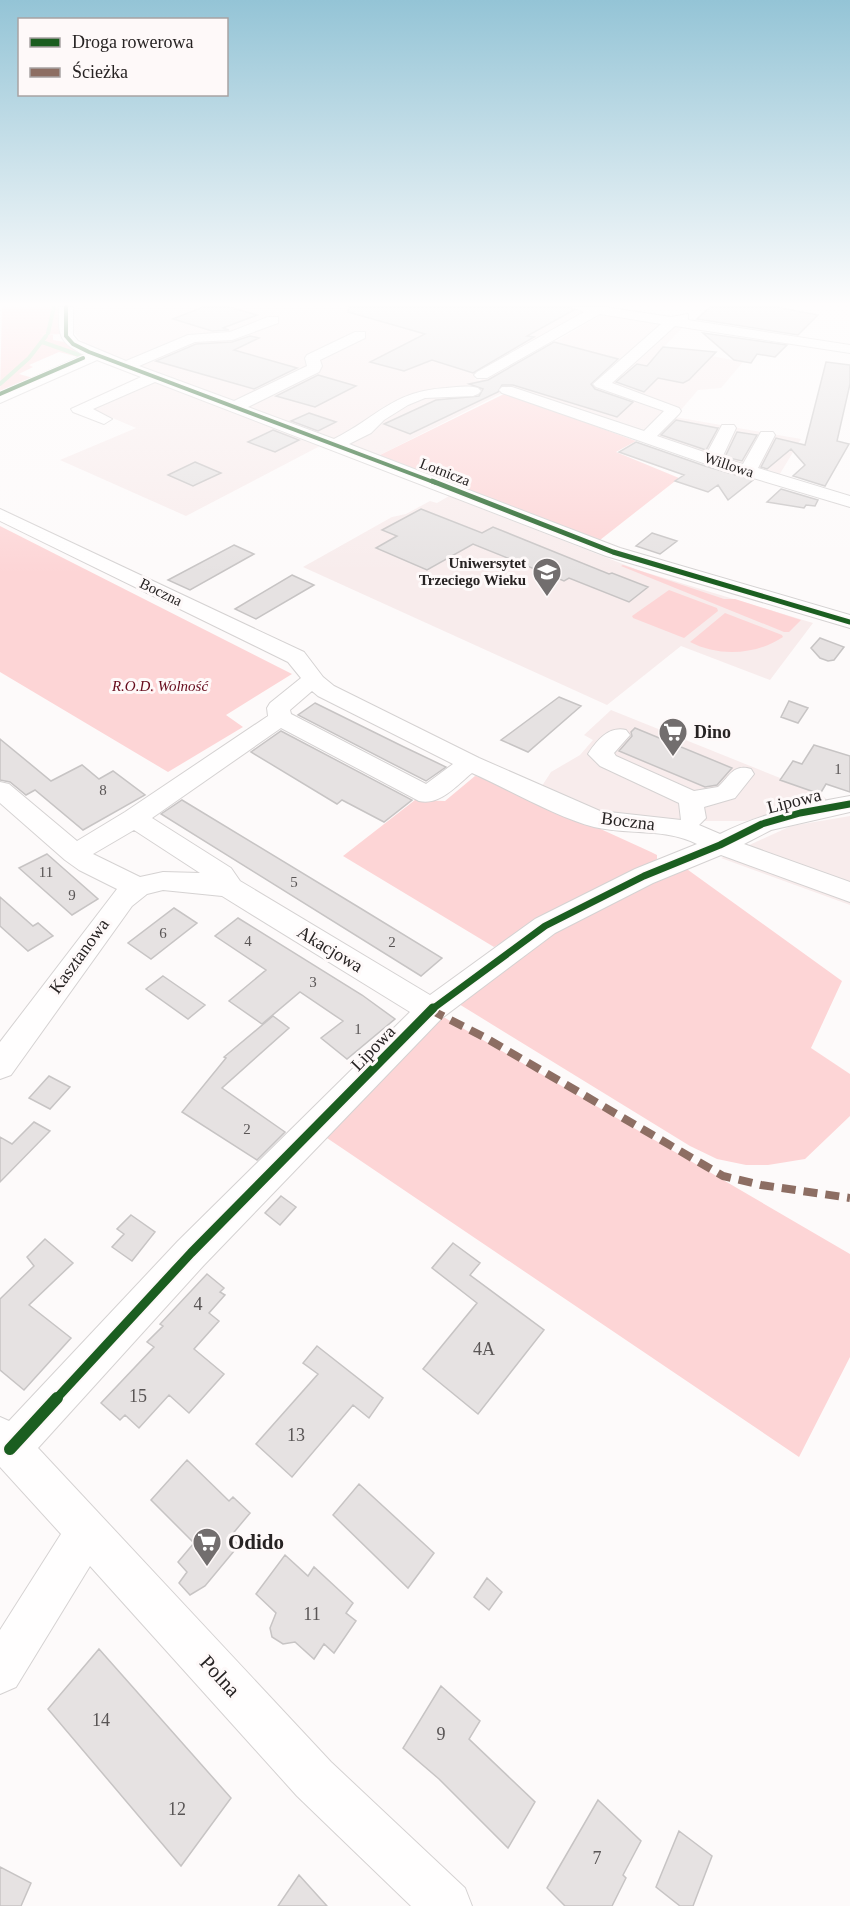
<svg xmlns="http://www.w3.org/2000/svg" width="850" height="1906" font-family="'Times New Roman',serif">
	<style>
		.built { fill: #f8ecec }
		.green { fill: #fdd5d6 }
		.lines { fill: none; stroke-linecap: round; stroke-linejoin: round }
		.stream { stroke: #b7ddba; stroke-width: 4 }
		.building { fill: #e6e2e2; stroke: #c7c4c4; stroke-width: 1.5 }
		.minor-casing { stroke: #d5d2d2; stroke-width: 2 }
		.minor { fill: #fffefe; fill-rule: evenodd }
		.quiet { stroke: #8d6e63; stroke-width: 8; stroke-dasharray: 14 8; stroke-linecap: butt }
		.cycleway-far4-casing { stroke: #fef9f9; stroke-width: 6 }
		.cycleway-far3-casing { stroke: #fef9f9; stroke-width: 8 }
		.cycleway-far2-casing { stroke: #fef9f9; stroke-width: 10 }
		.cycleway-far1-casing { stroke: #fef9f9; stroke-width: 13 }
		.cycleway-casing { stroke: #fef9f9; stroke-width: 16 }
		.cycleway-far4 { stroke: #1b5e20; stroke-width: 4 }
		.cycleway-far3 { stroke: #1b5e20; stroke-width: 5 }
		.cycleway-far2 { stroke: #1b5e20; stroke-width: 7 }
		.cycleway-far1 { stroke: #1b5e20; stroke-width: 9 }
		.cycleway { stroke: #1b5e20; stroke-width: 12 }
		.labels { text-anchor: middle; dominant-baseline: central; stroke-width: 6; stroke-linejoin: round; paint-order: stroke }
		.far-street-label { font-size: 15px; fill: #272323; stroke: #fef9f9 }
		.far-poi-label { font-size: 15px; font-weight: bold; fill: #272323; stroke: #fef9f9; text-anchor: end }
		.far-park-label { font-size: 15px; font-style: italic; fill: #660b1c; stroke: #fef9f9 }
		.number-label { font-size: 15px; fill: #595555 }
		.poi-label { font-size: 18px; font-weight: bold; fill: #272323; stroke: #fef9f9; text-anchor: start }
		.street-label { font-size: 18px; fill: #272323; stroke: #fef9f9 }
		.near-number-label { font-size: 18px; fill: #595555 }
		.near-poi-label { font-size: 21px; font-weight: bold; fill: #272323; stroke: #fef9f9; text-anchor: start }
		.near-street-label { font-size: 21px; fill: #272323; stroke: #fef9f9 }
	</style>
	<rect width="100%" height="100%" fill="#fdfafa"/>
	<path class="built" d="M73 307H594L474 379 480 380 545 348 601 315 684 326 664 347 743 362 721 388 698 390 675 417 801 439 778 477 657 438 523 390 510 389 378 456 86 346 72 330Z
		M153 382 320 446 186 516 60 460 136 428 94 410 93 405Z
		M449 496 638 570 813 623 770 680 681 646 607 705 303 567 392 517 406 514 430 501 437 503Z
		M611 710 820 794 829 801 795 807 746 821H623L540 789 551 772 580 755 593 740 584 735Z
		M850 816V905L721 858 791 826Z"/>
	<path class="green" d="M2 307H62L60 334 39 335H53V340L64 342 87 355 78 357 59 352 29 365 33 367 19 374 33 378 0 393Z
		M506 393 633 440 636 441 616 452 679 478 600 540 378 456Z
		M0 526 292 674 226 715 243 727 168 772 0 672Z
		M623 565 724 599H735L801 620 789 632H784L621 566Z
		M669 590 717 608 718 611 684 638 633 618 632 616Z
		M725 613 782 635 783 637C756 655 719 657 690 642Z
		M475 776 489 778 651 852 657 855V859L494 947 343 856 415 800 445 801Z
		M684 867 842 981 811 1048 850 1074V1116L805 1159 768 1165H746L717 1159 690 1146 454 1001 546 936Z
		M440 1015 850 1254V1357L799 1457 324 1136Z"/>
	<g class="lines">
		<path class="stream" d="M48 333 54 307
			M42 342 82 356
			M0 384 29 358 46 336"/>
	</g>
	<path class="building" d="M203 307H229L257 315 223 328 229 330 212 331 173 319Z
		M349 307H570L574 310 527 336 534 337 473 373 432 360 404 371 370 362 425 334 348 312Z
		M710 307H776L818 315 798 335 697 319Z
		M703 333 787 345 775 357 757 354 751 363 734 360Z
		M250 336 259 338 234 350 297 368 254 389 156 361 196 344 232 342Z
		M554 342 618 359 591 384 595 389 633 402 617 417 513 385H502L498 392 410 434 384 424 436 400 479 396 483 389 469 384 488 380Z
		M663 347 716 352 689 380 683 383 658 378 644 392 616 382 637 364 647 366Z
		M826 362 850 365V384L837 441 849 444 825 486 793 476 805 465 791 449 767 469 761 467 776 438 805 445Z
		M318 375 356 386 315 407 276 396Z
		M309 413 336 422 318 431 291 421Z
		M676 420 717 428H718L706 450 661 435Z
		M273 430 299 440 275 452 248 442Z
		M737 432 757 435 742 461 725 457Z
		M636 442 705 466 753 480 728 500 718 485 708 492 675 481 684 475 619 452Z
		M195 462 221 473 193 486 168 475Z
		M781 489 818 500 815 506 806 505 804 508 767 502Z
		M421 509 482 533 493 527 609 574 612 573 648 587 629 602 569 578 564 581 473 544 427 570 376 548 397 536 382 530Z
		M652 533 677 541 660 554 636 546Z
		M234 545 254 554 190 590 168 580Z
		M292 575 314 585 256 619 235 609Z
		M820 638 844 647 834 660 828 661 820 658 811 648Z
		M559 697 581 706 528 752 501 740Z
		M789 701 808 708 798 723 781 717Z
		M315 703 402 746 446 767 426 781 298 715Z
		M635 728 732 768 717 785 705 787 619 751 632 736 631 732Z
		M281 731 412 800 384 822 342 800 337 804 251 752Z
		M0 739 51 781 82 765 99 779 113 771 145 795 83 830 35 790 26 795 10 782 0 780Z
		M814 745 850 756V792L826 784 820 794 780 780 793 761 802 764Z
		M182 800 360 908 442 958 421 976 161 814Z
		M47 854 72 876 98 899 72 915 19 868Z
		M0 897 33 926 38 923 53 936 28 951 0 926Z
		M174 908 197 923 151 959 128 943Z
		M238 918 362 995 395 1019 347 1059 321 1038 343 1021 300 992 262 1024 229 1001 266 970 215 936Z
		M163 976 205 1005 188 1019 146 989Z
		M273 1016 289 1028 222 1088 285 1132 257 1160 182 1112 226 1058 224 1057Z
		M49 1076 70 1087 50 1109 29 1098Z
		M34 1122 50 1131 0 1182V1137L12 1144Z
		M281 1196 296 1207 280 1225 265 1213Z
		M131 1215 155 1232 132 1261 112 1247 124 1234 117 1229Z
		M45 1239 73 1263 29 1305 71 1338 24 1390 0 1370V1299L34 1266 27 1257Z
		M453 1243 480 1263 470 1275 544 1330 478 1414 423 1369 477 1303 432 1268Z
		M207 1274 224 1288 220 1292 225 1295 209 1313 219 1321 194 1349 224 1374 189 1413 169 1395 139 1428 125 1415 120 1420 101 1403 154 1347 147 1342 163 1326 160 1324Z
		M317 1346 383 1398 369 1418 353 1405 292 1477 256 1444 318 1374 303 1363Z
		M187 1460 229 1501 233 1497 250 1513 230 1537 239 1545 205 1586 190 1595 179 1583 187 1572 178 1562 194 1543 151 1500Z
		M359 1484 434 1553 408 1588 333 1515Z
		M285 1555 308 1576 314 1567 353 1603 346 1613 356 1621 334 1653 324 1644 314 1659 295 1642 283 1644 272 1637 270 1628 276 1613 256 1594Z
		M487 1578 502 1592 489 1610 474 1597Z
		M99 1649 231 1798 181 1866 48 1709Z
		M441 1686 480 1721 469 1739 535 1802 508 1848 439 1779 403 1748Z
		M598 1800 641 1841 623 1875 626 1878 612 1906H565L547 1888Z
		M679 1831 712 1856 693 1906H680L656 1887Z
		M0 1867 31 1883 21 1906H0Z
		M299 1875 327 1906H278Z"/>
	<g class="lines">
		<g class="minor-casing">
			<path id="minor" d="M59 307H73V335L78 341 126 361 188 335 230 332 268 317H278V323L232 340 195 342 139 366 234 401 307 366 305 358 307 355 355 332H365V338L320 360 322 366 319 372 248 407 334 439C378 417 392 391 446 388 457 387 468 385 478 388L481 391 478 394 473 396 425 398 408 405 384 420 371 433 349 444 620 548 850 615V628L606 556 155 382 93 409 112 419 104 424 73 412 71 409 141 377 97 360 0 403V392L84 355C57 341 59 335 59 307Z
				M572 307H604L671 317 688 314V320L850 345V353L675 326 612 383 679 408 681 411 679 414 657 436 707 453 722 425H734L736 428 722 458 743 464 761 432H773L775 435 758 468 850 496V507L706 464 502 393 499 390 502 387H512L644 431 664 411 596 387 593 384 661 324 600 314 487 378H477L474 375 477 372 584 312Z
				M0 509 304 652 323 677 334 686 479 758 600 811 681 820 679 803 600 766 588 754C597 740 609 726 626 730L630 735 614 753 616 756 694 791 718 787C730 776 733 764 751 769L754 774 735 798 704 807 706 818 699 825 720 834C762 813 804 804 850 796V812L771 830 744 844 850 882V902L721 855 653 883 555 933 442 1018 204 1265 38 1448 331 1762 465 1888 472 1906H411L297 1796 90 1566 16 1687 0 1694V1630L61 1534 0 1467V1417L9 1421 178 1241 410 1012 222 896 163 890 147 894 132 906 11 1075 0 1079V1042L117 889 79 870 65 860 0 803V782L9 784 77 841 125 812 268 716 267 708 270 703 301 678 288 662 0 521ZM312 691 318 696 453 764 426 784 291 714 290 710ZM281 728 419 801C440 806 457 785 472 773 508 789 558 818 594 827 628 835 666 828 697 844L635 869 535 919 430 995 240 881 231 868 152 818ZM134 830 200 873 163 872 140 877 93 854Z"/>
		</g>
		<use href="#minor" class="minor"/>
		<path class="quiet" d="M431 1010 484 1037 723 1176 761 1185 850 1198"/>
		<g class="cycleway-far4-casing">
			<path id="cycleway-far4" d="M66 307V336L73 344 89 352 436 483
				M0 394 83 358"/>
		</g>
		<g class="cycleway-far3-casing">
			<path id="cycleway-far3" d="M432 481 613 552 850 622"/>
		</g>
		<g class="cycleway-far2-casing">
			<path id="cycleway-far2" d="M431 1010 545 926 644 876 720 845 762 824 800 813 850 804"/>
		</g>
		<g class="cycleway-far1-casing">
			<path id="cycleway-far1" d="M56 1399 191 1253 433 1008"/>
		</g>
		<g class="cycleway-casing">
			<path id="cycleway" d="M10 1449 57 1398"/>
		</g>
		<use href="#cycleway-far4" class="cycleway-far4"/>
		<use href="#cycleway-far3" class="cycleway-far3"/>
		<use href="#cycleway-far2" class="cycleway-far2"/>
		<use href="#cycleway-far1" class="cycleway-far1"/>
		<use href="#cycleway" class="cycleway"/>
	</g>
	<linearGradient id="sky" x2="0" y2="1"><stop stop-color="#94c4d6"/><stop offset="0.53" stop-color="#fefdfd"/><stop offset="1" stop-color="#fefdfd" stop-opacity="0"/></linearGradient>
	<rect width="850" height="574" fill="url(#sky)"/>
	<defs>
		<g id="university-pin" transform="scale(1.5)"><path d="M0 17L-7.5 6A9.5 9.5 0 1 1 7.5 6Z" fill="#726e6e" stroke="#fef9f9"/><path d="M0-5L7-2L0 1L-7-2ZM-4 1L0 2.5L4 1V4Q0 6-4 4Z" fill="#fff"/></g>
		<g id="supermarket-pin" transform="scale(1.5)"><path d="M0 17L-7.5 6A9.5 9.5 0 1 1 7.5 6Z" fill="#726e6e" stroke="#fef9f9"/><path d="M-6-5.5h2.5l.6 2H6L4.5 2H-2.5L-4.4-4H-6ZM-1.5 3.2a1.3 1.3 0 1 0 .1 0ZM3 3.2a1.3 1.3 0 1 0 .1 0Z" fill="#fff"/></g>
	</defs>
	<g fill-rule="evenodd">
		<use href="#university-pin" x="547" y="572"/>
		<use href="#supermarket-pin" x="673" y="732"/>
		<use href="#supermarket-pin" x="207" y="1542"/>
	</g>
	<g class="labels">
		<g class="far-street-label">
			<text transform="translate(729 465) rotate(18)">Willowa</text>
			<text transform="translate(445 472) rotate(21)">Lotnicza</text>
			<text transform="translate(161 592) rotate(26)">Boczna</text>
		</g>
		<g class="far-poi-label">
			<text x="526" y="563">Uniwersytet<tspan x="526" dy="17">Trzeciego Wieku</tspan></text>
		</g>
		<g class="far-park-label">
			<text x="160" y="686">R.O.D. Wolność</text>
		</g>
		<g class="number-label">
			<text x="838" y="769">1</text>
			<text x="103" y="790">8</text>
			<text x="46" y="872">11</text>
			<text x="294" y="882">5</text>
			<text x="72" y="895">9</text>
			<text x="163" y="933">6</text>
			<text x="248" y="941">4</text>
			<text x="392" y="942">2</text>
			<text x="313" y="982">3</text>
			<text x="358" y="1029">1</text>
			<text x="247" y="1129">2</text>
		</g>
		<g class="poi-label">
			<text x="694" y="732">Dino</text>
		</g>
		<g class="street-label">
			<text transform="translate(794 801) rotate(-14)">Lipowa</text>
			<text transform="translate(628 821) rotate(7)">Boczna</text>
			<text transform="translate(330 949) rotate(31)">Akacjowa</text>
			<text transform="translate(79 956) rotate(-54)">Kasztanowa</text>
			<text transform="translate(373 1048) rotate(-46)">Lipowa</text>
		</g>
		<g class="near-number-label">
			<text x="198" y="1304">4</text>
			<text x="484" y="1349">4A</text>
			<text x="138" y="1396">15</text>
			<text x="296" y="1435">13</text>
			<text x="312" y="1614">11</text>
			<text x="101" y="1720">14</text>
			<text x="441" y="1734">9</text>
			<text x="177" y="1809">12</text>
			<text x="597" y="1858">7</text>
		</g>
		<g class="near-poi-label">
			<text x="228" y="1542">Odido</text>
		</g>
		<g class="near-street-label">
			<text transform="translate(220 1676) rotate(47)">Polna</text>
		</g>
	</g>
	<rect x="18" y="18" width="210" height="78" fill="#fef9f9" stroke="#a8a3a3" stroke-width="1.5"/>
	<rect x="30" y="38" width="30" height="9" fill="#1b5e20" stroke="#a8a3a3" stroke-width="1.5"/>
	<text x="72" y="48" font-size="18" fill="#272323">Droga rowerowa</text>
	<rect x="30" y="68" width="30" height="9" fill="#8d6e63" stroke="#a8a3a3" stroke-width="1.5"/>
	<text x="72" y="78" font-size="18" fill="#272323">Ścieżka</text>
</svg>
